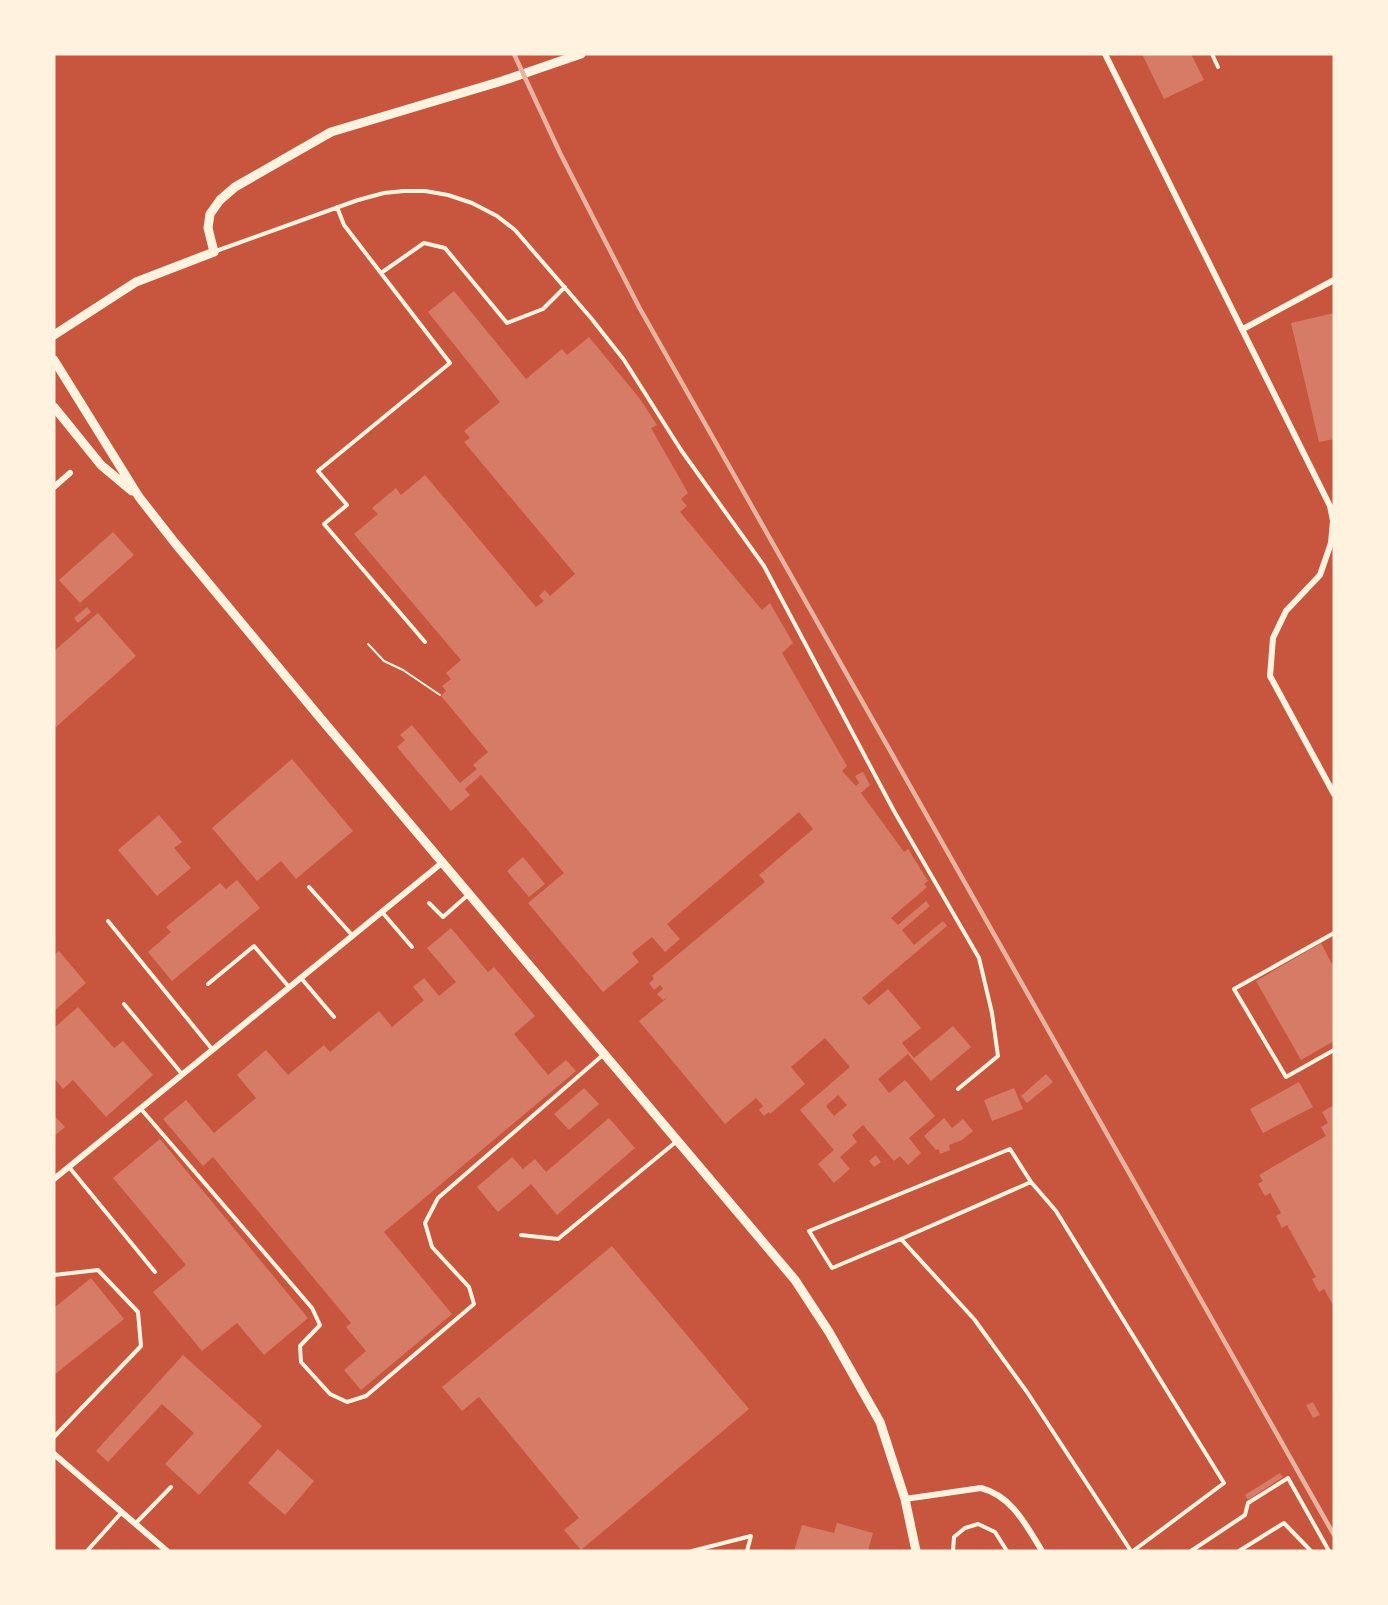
<svg xmlns="http://www.w3.org/2000/svg" width="1388" height="1605" font-family="'DM Sans',sans-serif">
	<style>
		.building { fill: #d67c66; fill-rule: evenodd }
		.lines { fill: none; stroke-linecap: round; stroke-linejoin: round }
		.path { stroke: #fff3e0; stroke-width: 2 }
		.service { stroke: #fff3e0; stroke-width: 4 }
		.minor { stroke: #fff3e0; stroke-width: 6 }
		.tertiary { stroke: #fff3e0; stroke-width: 9 }
		.rail { stroke: #e9b49f; stroke-width: 4.5 }
	</style>
	<rect width="100%" height="100%" fill="#c8553d"/>
	<path class="building" d="M1142 54H1191L1204 80 1164 99Z
		M454 291 526 379 562 349 567 355 589 337 640 399 657 425 651 428 688 493 681 499 687 506 680 512 762 610 770 603 793 643 782 653 847 766 842 771 856 786 859 783 855 776 863 772 870 785 861 793 904 852 908 849 928 881 924 884 927 887 891 918 898 925 926 901 930 906 902 930 914 945 943 921 947 926 862 998 869 1005 888 989 921 1028 902 1043 914 1058 953 1026 971 1047 931 1081 908 1054 878 1079 889 1093 905 1080 935 1116 909 1138 921 1153 908 1165 900 1156 894 1161 863 1125 852 1135 857 1142 840 1157 850 1169 834 1183 818 1164 834 1150 800 1110 850 1067 825 1038 791 1067 805 1084 770 1114 769 1112 764 1116 759 1110 763 1106 756 1098 725 1124 639 1021 668 997 663 1000 657 994 663 989 660 985 654 990 649 983 654 979 652 976 765 882 759 875 813 829 799 812 667 924 680 939 665 952 652 937 632 953 639 962 603 992 528 903 564 873 481 775 465 789 470 795 451 811 397 747 405 740 400 735 412 725 460 783 477 769 473 765 488 752 441 696 446 691 442 686 451 679 446 673 461 660 354 534 378 514 372 508 396 488 401 495 425 475 536 607 544 601 539 596 545 590 550 596 575 574 464 442 470 438 464 431 500 402 428 312ZM838 1095 847 1105 834 1116 826 1106Z
		M1334 313V439L1319 442 1291 323Z
		M113 532 134 555 80 603 59 580Z
		M87 607 91 612 78 623 74 618Z
		M98 613 136 656 56 727 54 724V651Z
		M292 759 353 831 296 879 281 861 257 881 212 828Z
		M159 815 182 842 174 848 191 868 157 896 118 850Z
		M523 857 545 884 529 897 507 871Z
		M237 880 260 908 172 981 148 952 171 932 166 927 220 883 226 889Z
		M451 928 488 972 494 967 535 1016 514 1034 548 1075 566 1060 576 1071 384 1232 452 1314 361 1390 344 1370 366 1351 346 1327 351 1323 213 1157 203 1166 163 1119 186 1100 214 1133 256 1098 237 1075 266 1050 288 1075 324 1045 330 1052 379 1011 392 1027 424 1000 413 987 424 978 439 996 456 982 427 948Z
		M1321 943 1334 968V1041L1301 1060 1256 981Z
		M59 951 86 983 54 1011V955Z
		M78 1007 114 1048 123 1041 153 1075 106 1117 73 1080 63 1089 54 1078V1028Z
		M1046 1074 1053 1082 1027 1103 1021 1096Z
		M1299 1082 1313 1107 1263 1133 1250 1109Z
		M584 1088 599 1104 569 1130 554 1114Z
		M1014 1088 1023 1109 992 1121 984 1100Z
		M1334 1105V1307L1324 1289 1319 1292 1312 1279 1316 1277 1287 1225 1282 1228 1276 1216 1281 1213 1270 1193 1265 1196 1258 1184 1263 1181 1259 1175 1326 1136 1321 1127 1328 1123 1322 1112Z
		M54 1115 65 1127 54 1136Z
		M609 1118 635 1148 557 1215 531 1184 498 1212 477 1187 512 1157 523 1169 535 1159 546 1172Z
		M944 1118 952 1128 963 1119 973 1131 962 1140 949 1145 950 1150 940 1154 939 1149 936 1150 924 1136Z
		M160 1139 308 1318 264 1355 237 1323 202 1351 153 1292 186 1265 113 1178Z
		M876 1155 881 1162 874 1167 869 1161Z
		M612 1246 749 1409 581 1550 564 1530 579 1518 479 1397 462 1411 442 1387Z
		M91 1278 124 1319 54 1375V1308Z
		M183 1355 262 1426 199 1495 165 1464 194 1433 162 1404 108 1462 96 1451Z
		M1313 1402 1320 1415 1313 1418 1306 1405Z
		M278 1449 314 1481 285 1515 248 1483Z
		M1280 1473 1283 1477 1248 1500 1245 1495Z
		M837 1523 873 1533 868 1551H794L802 1525 834 1533Z"/>
	<g class="lines">
		<path class="path" d="M368 644 384 661 403 670 440 695"/>
		<path class="service" d="M1212 54 1218 67
			M337 207 344 225 450 363 318 471 347 505 324 524 425 642
			M216 251 358 200 384 193 404 191H425L448 195 472 203 497 216 515 230 591 318 624 360 681 450 764 566 894 811 979 958 992 1013 998 1056 958 1089
			M381 273 424 243 445 248 507 323 543 309 565 287
			M309 887 352 935
			M429 903 443 917 469 894
			M382 912 412 947
			M108 921 212 1049
			M1334 933 1234 989 1286 1077 1334 1050
			M301 978 334 1017
			M208 984 254 946 289 987
			M124 1004 182 1074
			M141 1109 312 1308 320 1325 300 1346 301 1362 330 1394 347 1402 366 1396 474 1304 469 1287 432 1247 425 1223 438 1198 604 1054
			M69 1167 155 1272
			M521 1235 558 1239 677 1141
			M901 1239 1031 1182
			M54 1275 98 1270 138 1312 141 1346 54 1437
			M136 1523 171 1487
			M87 1551 122 1512
			M692 1551 751 1536 747 1551
			M953 1551 954 1537 965 1528 978 1524 995 1532 1007 1551
			M1131 1551 1027 1392 974 1319 901 1239 832 1268 809 1231 1010 1149 1031 1182 1056 1211 1224 1483 1133 1551
			M1191 1551 1245 1515 1248 1503 1288 1478 1329 1551
			M1239 1551 1284 1523 1311 1551"/>
		<path class="minor" d="M1105 54 1330 506 1333 521 1331 543 1320 575 1286 611 1273 638 1270 676 1334 794
			M1243 329 1334 280
			M54 487 70 473
			M54 1179 443 862
			M54 1454 167 1551
			M905 1499 981 1488C1012 1496 1026 1525 1042 1551"/>
		<path class="tertiary" d="M54 335 136 282 214 252 208 228 210 214 220 200 235 187 331 132 502 81 581 54
			M54 360 139 497 175 543 322 720 795 1280 829 1332 880 1422 905 1499 916 1551
			M54 407 101 465 132 491"/>
		<path class="rail" d="M514 54 560 153 639 307 1334 1535"/>
	</g>
	<rect width="1388" height="1605" fill="none" stroke="#fff3e0" stroke-width="111"/>
</svg>
